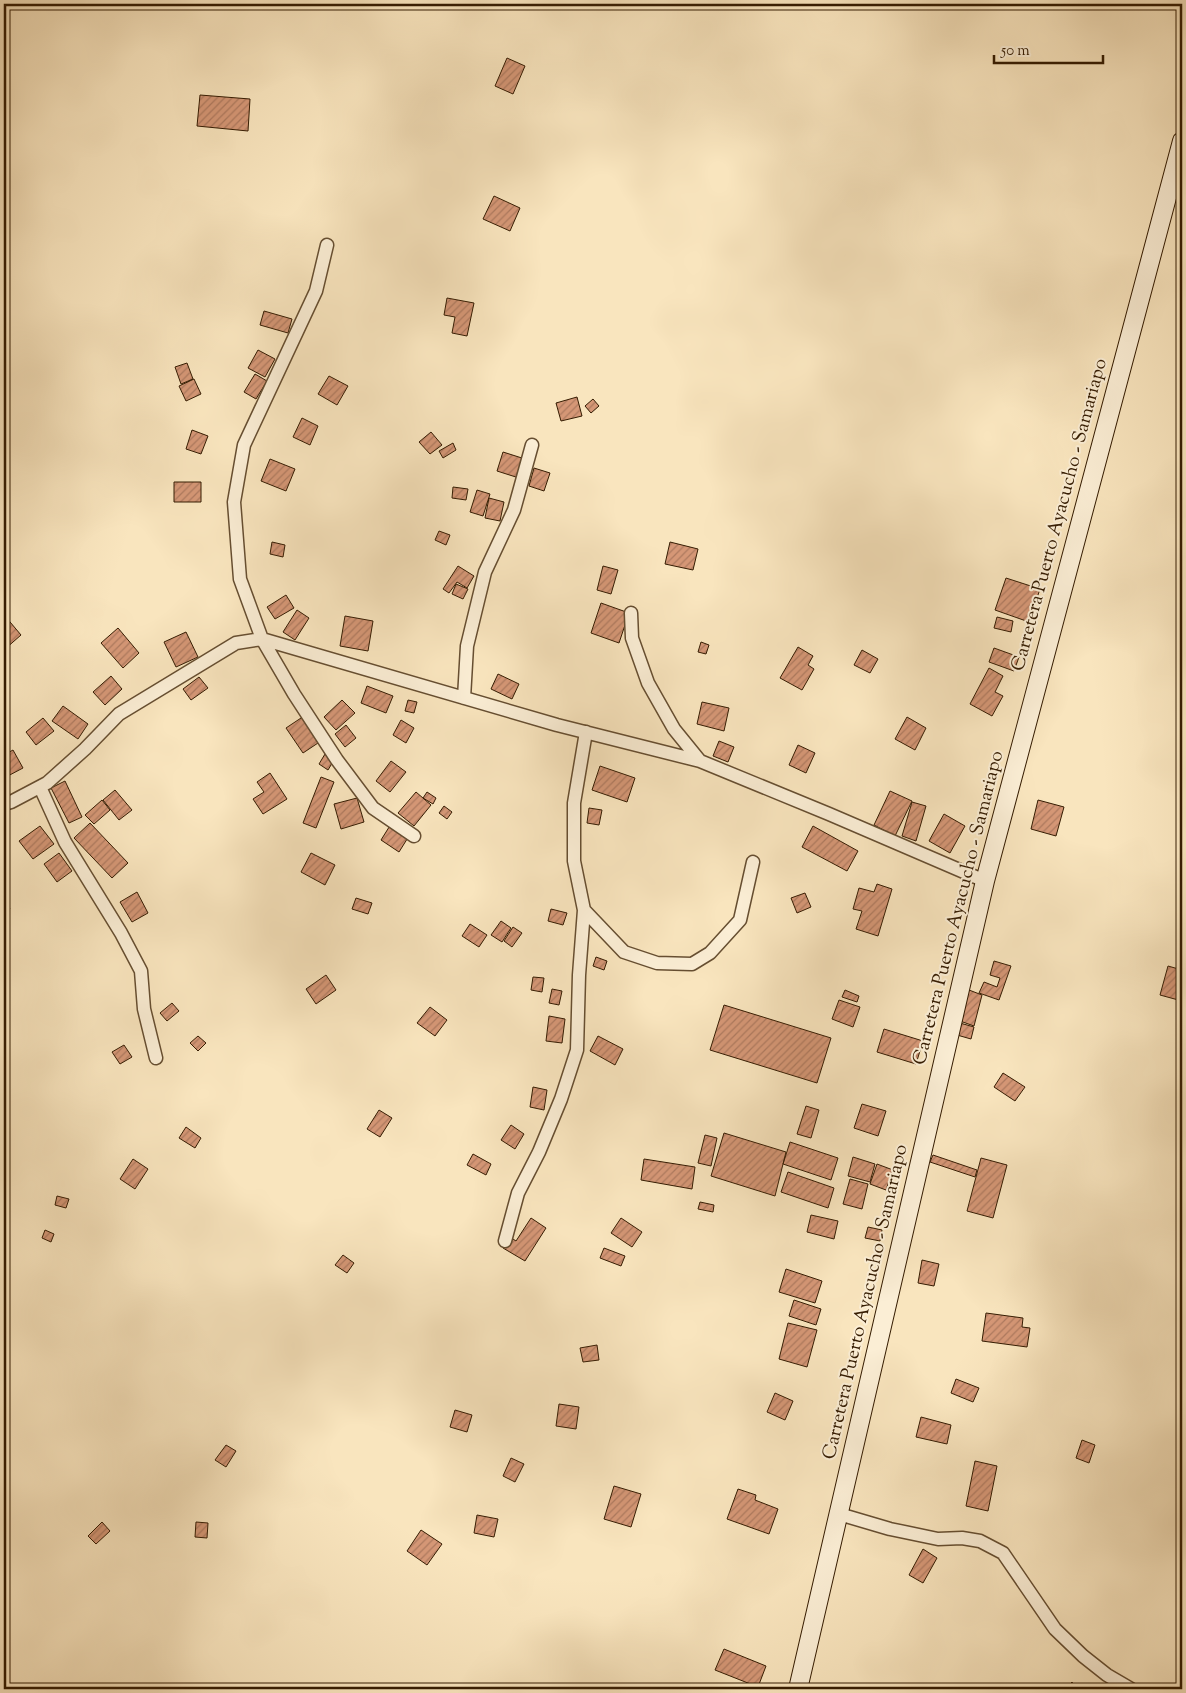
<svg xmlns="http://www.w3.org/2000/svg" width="1186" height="1693" font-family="'Sorts Mill Goudy',serif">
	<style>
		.building { fill: url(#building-hatch); stroke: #351c02 }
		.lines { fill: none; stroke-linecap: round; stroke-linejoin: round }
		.street-casing { stroke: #664e31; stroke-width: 15 }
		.secondary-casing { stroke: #351c02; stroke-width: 20 }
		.street { stroke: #fbeed5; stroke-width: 12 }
		.secondary { stroke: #fbeed5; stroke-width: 18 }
		.labels { text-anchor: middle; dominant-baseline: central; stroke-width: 4; stroke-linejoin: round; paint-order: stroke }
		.street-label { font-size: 19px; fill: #351c02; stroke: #fbeed5 }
	</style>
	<defs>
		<pattern id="building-hatch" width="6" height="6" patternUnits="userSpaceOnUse" patternTransform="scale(1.25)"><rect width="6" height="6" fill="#d59776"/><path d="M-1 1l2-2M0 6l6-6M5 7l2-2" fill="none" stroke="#ae7a5f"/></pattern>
	</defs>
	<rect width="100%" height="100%" fill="#f9e5be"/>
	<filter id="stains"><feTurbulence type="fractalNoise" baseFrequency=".004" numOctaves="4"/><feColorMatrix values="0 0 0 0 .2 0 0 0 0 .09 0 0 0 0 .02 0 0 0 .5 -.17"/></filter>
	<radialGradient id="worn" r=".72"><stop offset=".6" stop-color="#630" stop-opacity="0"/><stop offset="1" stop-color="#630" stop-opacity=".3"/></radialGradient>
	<path class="building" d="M507 58 525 66 513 94 495 86Z
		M200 95 250 99 248 131 197 126Z
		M494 196 520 208 510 231 483 219Z
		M447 298 474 303 467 336 452 333 455 317 444 315Z
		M264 311 292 319 288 333 260 325Z
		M258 350 275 359 265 377 248 368Z
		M187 363 193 379 181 384 175 367Z
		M255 374 267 381 256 399 244 392Z
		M329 376 348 386 337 405 318 394Z
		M194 379 201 394 186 401 179 386Z
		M577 397 582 416 561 421 556 403Z
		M593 399 599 406 591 413 585 406Z
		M302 418 318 426 310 445 293 437Z
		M192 430 208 436 201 454 186 449Z
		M431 432 442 445 430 454 419 442Z
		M453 443 456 450 443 458 439 451Z
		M503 452 525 459 519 478 497 471Z
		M270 459 295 469 286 491 261 481Z
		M534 468 550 473 544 491 529 486Z
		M174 482H201V502H174Z
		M453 487 468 489 466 500 452 498Z
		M477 490 490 494 483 516 470 512Z
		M489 498 504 502 500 521 485 518Z
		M439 531 450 535 446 545 435 540Z
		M272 542 285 545 283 557 270 554Z
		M670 542 698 549 693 570 665 564Z
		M458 566 474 576 467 588 457 582 449 593 443 589Z
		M603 566 618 570 611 594 597 590Z
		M1006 578 1040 589 1029 622 995 610Z
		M456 584 468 589 463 599 452 594Z
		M286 595 294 608 275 619 267 607Z
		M601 603 629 613 619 643 591 633Z
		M297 610 309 618 295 640 283 632Z
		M5 616 21 635 5 649 4 647Z
		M345 616 373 621 368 651 340 646Z
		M997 617 1013 621 1011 632 994 628Z
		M118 628 139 653 123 668 101 643Z
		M186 632 198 657 176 667 164 642Z
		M701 642 709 645 706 654 698 652Z
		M798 647 813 656 808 665 814 669 802 690 780 678Z
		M994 648 1019 657 1014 671 989 662Z
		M862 650 878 659 870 673 854 665Z
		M989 668 1003 676 995 692 1003 696 992 716 970 704Z
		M498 674 519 684 512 699 491 689Z
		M111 676 122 689 105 705 93 692Z
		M199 677 208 688 191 700 183 689Z
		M367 686 393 696 386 713 361 703Z
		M342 700 355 713 336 730 324 717Z
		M408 700 417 702 414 713 405 711Z
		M702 702 729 708 724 731 697 724Z
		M63 706 88 724 78 739 52 721Z
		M304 716 321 741 303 753 286 728Z
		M907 717 926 728 915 750 895 739Z
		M43 718 54 731 36 745 26 732Z
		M401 720 414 728 406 743 393 735Z
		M346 725 356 738 345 747 335 734Z
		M719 741 734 747 728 762 713 756Z
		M798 745 815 753 806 773 789 765Z
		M13 750 23 768 4 778V755Z
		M325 754 334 760 328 770 319 764Z
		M391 761 406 772 390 792 376 781Z
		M600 766 635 778 627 802 592 790Z
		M270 773 287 799 263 814 253 799 264 792 257 782Z
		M321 777 334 782 316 828 303 823Z
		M65 781 82 817 69 823 51 788Z
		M115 790 132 810 119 820 103 800Z
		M890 791 912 801 895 836 874 825Z
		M416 792 431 805 414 826 398 813Z
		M427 792 436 798 433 804 423 798Z
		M357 798 364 822 341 829 334 804Z
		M102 800 110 810 94 824 85 815Z
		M1038 800 1064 807 1056 836 1031 829Z
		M912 802 926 806 916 841 902 836Z
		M444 806 452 812 447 819 439 813Z
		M589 808 602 810 599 825 587 823Z
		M944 814 965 826 950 853 929 841Z
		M90 823 128 863 112 878 74 838Z
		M391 824 409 836 399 852 381 840Z
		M40 826 54 844 33 859 19 841Z
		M813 826 858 851 847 871 802 847Z
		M59 853 72 871 57 882 44 864Z
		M311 853 335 865 325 885 301 872Z
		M877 884 892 889 878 936 856 929 862 911 853 909 859 888 874 892Z
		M137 892 148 913 132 922 120 902Z
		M805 893 811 907 797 913 791 898Z
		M356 898 372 903 368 914 352 909Z
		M4 900 10 909 4 914Z
		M551 909 567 913 563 925 548 921Z
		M501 921 511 928 502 942 491 935Z
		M470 924 487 935 479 947 462 936Z
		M513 927 522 933 512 947 504 941Z
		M596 957 607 961 604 970 593 966Z
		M994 961 1011 966 999 1000 979 993 984 982 997 987 1000 978 990 975Z
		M1168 966 1182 970V1001L1160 995Z
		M326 975 336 990 316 1004 306 989Z
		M533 977 544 978 542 992 531 990Z
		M552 989 562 991 559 1005 549 1003Z
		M845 990 859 996 857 1002 842 997Z
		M969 990 982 995 974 1026 960 1021Z
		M839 1000 860 1007 853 1027 832 1019Z
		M172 1003 179 1011 167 1021 160 1013Z
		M724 1005 831 1038 817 1083 710 1050Z
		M430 1007 447 1020 435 1036 417 1023Z
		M549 1016 565 1019 562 1043 546 1041Z
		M960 1023 974 1027 971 1039 957 1035Z
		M884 1029 923 1041 916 1064 877 1052Z
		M198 1036 206 1043 198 1051 190 1043Z
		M598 1036 623 1049 615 1065 590 1051Z
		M124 1045 132 1057 120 1064 112 1052Z
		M1003 1073 1025 1087 1015 1101 994 1087Z
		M533 1087 547 1090 544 1110 530 1107Z
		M862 1104 886 1111 878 1136 854 1128Z
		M806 1106 819 1110 811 1138 797 1134Z
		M379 1110 392 1118 380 1137 367 1129Z
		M511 1125 524 1134 515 1149 501 1140Z
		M186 1127 201 1138 195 1148 179 1138Z
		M724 1133 786 1152 775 1196 711 1176Z
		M705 1135 717 1138 711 1166 698 1163Z
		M790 1142 838 1158 831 1180 783 1164Z
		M473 1154 491 1164 486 1175 467 1165Z
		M933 1155 977 1170 975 1177 930 1162Z
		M853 1157 875 1164 870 1182 848 1176Z
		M981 1158 1007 1165 993 1218 967 1211Z
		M133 1159 148 1169 135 1189 120 1179Z
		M644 1159 695 1167 692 1189 641 1180Z
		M877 1164 893 1170 886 1190 870 1184Z
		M788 1172 834 1188 828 1208 781 1192Z
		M850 1179 868 1184 862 1209 843 1204Z
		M57 1196 69 1199 66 1208 55 1205Z
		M700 1202 714 1205 713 1212 698 1209Z
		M811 1215 838 1221 834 1239 807 1232Z
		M531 1218 546 1228 525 1261 503 1248 510 1237 516 1241Z
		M621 1218 642 1232 632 1247 611 1233Z
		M868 1227 882 1230 880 1241 865 1238Z
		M45 1230 54 1234 51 1242 42 1238Z
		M604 1248 625 1256 621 1266 600 1258Z
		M343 1255 354 1263 347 1273 335 1265Z
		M922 1260 939 1264 934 1286 918 1283Z
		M786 1269 822 1281 815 1303 779 1292Z
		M794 1300 821 1309 816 1325 789 1316Z
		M986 1313 1023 1318 1022 1327 1030 1328 1027 1347 982 1341Z
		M788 1323 817 1330 807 1367 779 1359Z
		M597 1345 599 1360 583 1362 580 1348Z
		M956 1379 979 1388 973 1402 951 1393Z
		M775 1393 793 1401 785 1420 767 1412Z
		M559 1404 579 1407 576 1429 556 1426Z
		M455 1410 472 1415 467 1432 450 1427Z
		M921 1417 951 1425 947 1444 916 1437Z
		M1082 1440 1095 1445 1089 1463 1076 1458Z
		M226 1445 236 1451 226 1467 215 1460Z
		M511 1458 524 1464 515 1482 503 1476Z
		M975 1461 997 1466 988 1511 966 1506Z
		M614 1486 641 1494 631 1527 604 1519Z
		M738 1489 756 1495 755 1500 778 1509 769 1534 727 1519Z
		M477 1515 498 1519 494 1537 474 1533Z
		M102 1522 110 1531 96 1544 88 1536Z
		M196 1522 208 1523 207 1538 195 1537Z
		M421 1530 442 1544 427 1565 407 1551Z
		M923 1549 937 1558 923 1583 909 1575Z
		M724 1649 766 1666 758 1687 715 1670Z
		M1072 1682 1077 1689H1065Z"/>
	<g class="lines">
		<g class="street-casing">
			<path id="street" d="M327 245 316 291 244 445 234 502 240 579 262 639 294 694 337 760 373 808 414 836
				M631 613 632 638 648 683 674 729 700 761
				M464 698 467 646 485 572 514 510 532 445
				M586 732 574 803V861L584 910 624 952 657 963 692 964 710 953 740 920 753 862
				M40 787 65 842 121 933 141 971 144 1009 156 1058
				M4 804 11 802 47 783 85 749 119 714 236 643 262 639 557 725 700 761 829 814 985 881
				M505 1241 518 1193 539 1152 561 1099 577 1050 579 975 584 910
				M839 1514 890 1529 938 1539 962 1538 980 1541 1003 1553 1055 1629 1083 1656 1107 1675 1131 1689"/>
		</g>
		<g class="secondary-casing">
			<path id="secondary" d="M798 1689 985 881 1182 141"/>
		</g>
		<use href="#street" class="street"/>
		<use href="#secondary" class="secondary"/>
	</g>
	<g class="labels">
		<g class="street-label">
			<text transform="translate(1060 515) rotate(-75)">Carretera Puerto Ayacucho - Samariapo</text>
			<text transform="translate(959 908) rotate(-76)">Carretera Puerto Ayacucho - Samariapo</text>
			<text transform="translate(866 1302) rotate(-77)">Carretera Puerto Ayacucho - Samariapo</text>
		</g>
	</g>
	<rect width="1186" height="1693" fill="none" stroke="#f9e5be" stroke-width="20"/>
	<rect x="5" y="5" width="1176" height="1683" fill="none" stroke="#351c02" stroke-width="2.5"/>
	<rect x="10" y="10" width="1166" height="1673" fill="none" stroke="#351c02"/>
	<path d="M994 55v8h109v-8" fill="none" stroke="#351c02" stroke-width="2.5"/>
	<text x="1001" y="55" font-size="15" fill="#351c02" stroke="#fbeed5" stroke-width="4" paint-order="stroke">50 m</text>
	<rect width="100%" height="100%" filter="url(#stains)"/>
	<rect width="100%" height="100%" fill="url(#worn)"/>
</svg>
